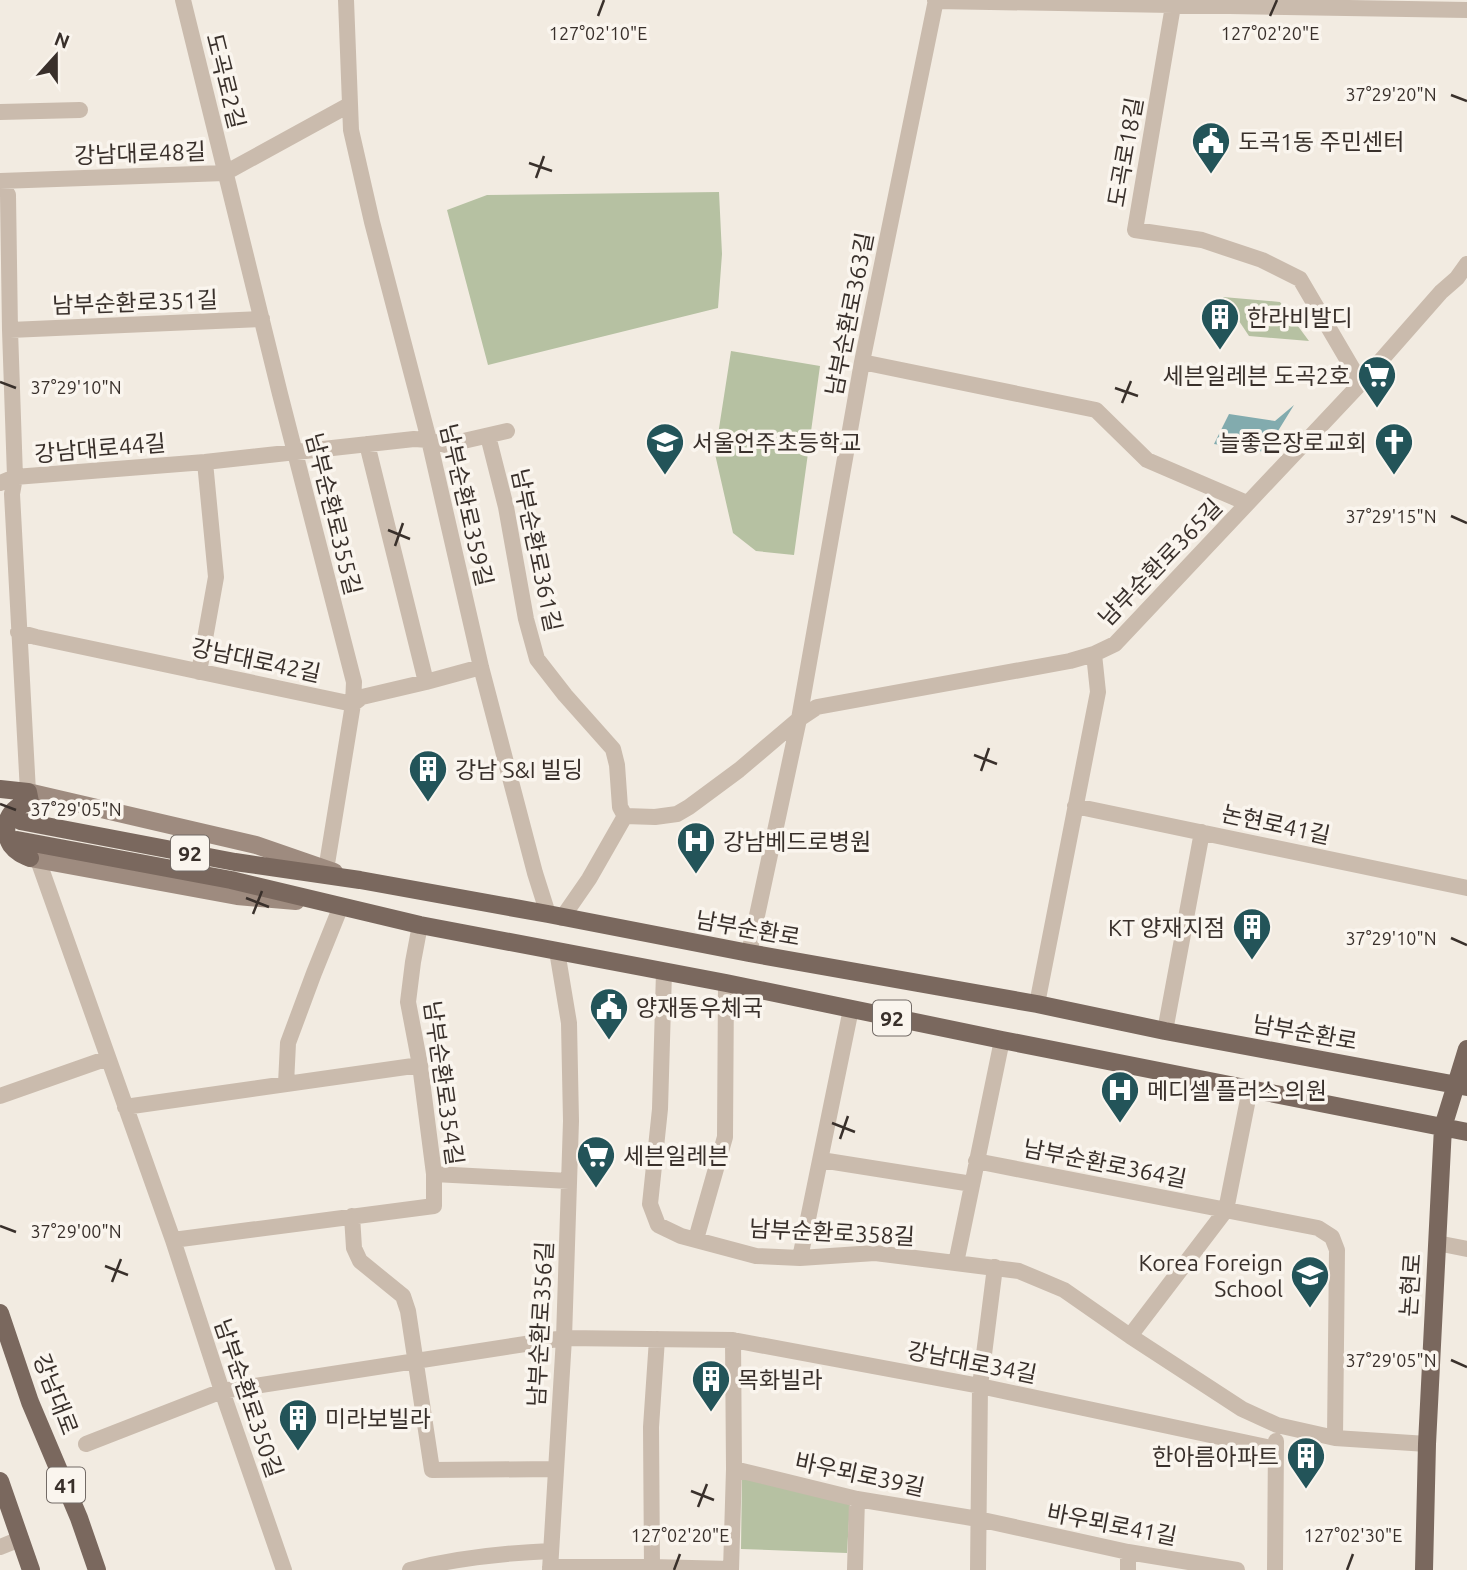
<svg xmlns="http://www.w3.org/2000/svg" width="1467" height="1570" font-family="Ubuntu,'Noto Sans KR',sans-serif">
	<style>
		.green { fill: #b6c1a2 }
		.water { fill: #82abae }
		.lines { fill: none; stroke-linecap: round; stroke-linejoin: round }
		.street { stroke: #cabbad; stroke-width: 16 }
		.secondary { stroke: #9e8b7f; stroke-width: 18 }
		.primary { stroke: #7a685e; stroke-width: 18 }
		.ticks { fill: none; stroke: #39302b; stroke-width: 2.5 }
		.labels { text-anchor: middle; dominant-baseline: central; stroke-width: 7; stroke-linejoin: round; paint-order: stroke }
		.shield { fill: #faf5ee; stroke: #736b66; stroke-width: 2 }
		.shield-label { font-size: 21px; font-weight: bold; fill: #39302b }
		.street-label { font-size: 23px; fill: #39302b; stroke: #faf5ee }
		.poi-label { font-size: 23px; fill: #39302b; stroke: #faf5ee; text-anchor: start }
		.ticks-label { font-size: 18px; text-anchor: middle; fill: #39302b; stroke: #faf5ee; stroke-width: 7; stroke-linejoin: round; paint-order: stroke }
	</style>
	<rect width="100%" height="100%" fill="#f2ebe1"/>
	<path class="green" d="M719 192 722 254 718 308 488 365 447 210 487 195Z
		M1223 297 1280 302 1309 341 1249 336Z
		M731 351 820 366 794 555 756 551 733 533 715 454Z
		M742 1476 850 1503 847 1553 741 1549Z"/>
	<path class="water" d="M1294 405 1265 452 1214 444 1229 414 1275 421Z"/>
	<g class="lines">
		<path class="street" d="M183 0 280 394 354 682 353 704 326 870
			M346 0 351 130 372 222 429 440 481 667 535 873 548 914
			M1174 0 1135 230 1202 240 1262 260 1300 279 1361 383
			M935 1 1467 10
			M0 112 80 110
			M10 330 262 319
			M862 362 1096 410 1147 460 1247 503
			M488 436 506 507 526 619 537 659 565 695 613 749 617 765 620 807 625 816
			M367 444 426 682
			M0 483 15 477 205 462 414 439 429 440 446 445 507 431
			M18 632 36 637 353 704 362 697 426 682 481 667
			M199 672 216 577 205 462
			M28 792 12 494 15 477 10 330 8 195 0 181 225 173 349 105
			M1075 806 1467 888
			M625 816 655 817 677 814 689 807 739 770 799 719 817 707 1070 661 1094 654 1115 644 1361 383 1441 292 1457 278 1467 264
			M38 860 173 1240 222 1391 284 1570
			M562 918 589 879 625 816
			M749 953 799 719 862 362 936 0
			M664 972 660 1109 650 1204 658 1225 681 1236 756 1256 800 1258 875 1253 1019 1271 1064 1290 1130 1336 1242 1409 1277 1425 1335 1438 1427 1444
			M1037 1004 1098 692 1094 654
			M1165 1031 1202 832
			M286 1084 288 1043 314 973 341 906
			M0 1096 108 1058
			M125 1107 420 1065
			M821 1160 972 1184
			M976 1161 1318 1228 1332 1237 1337 1250 1335 1438
			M434 1174 569 1181
			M352 1216 354 1248 360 1261 403 1296 408 1311 432 1470 556 1469
			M696 1239 725 1137 726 983
			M173 1240 434 1206V1174L420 1065 408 1002 413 962 420 925
			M1437 1243 1467 1249
			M800 1258 851 1009
			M956 1263 1002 1040
			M1130 1336 1226 1210 1250 1089
			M86 1444 222 1391 564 1338 733 1340 980 1386 1276 1449
			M734 1469 857 1499 978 1519 1128 1552 1237 1570
			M0 1547 20 1539
			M1128 1552V1570
			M550 1567H652L731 1569
			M652 1567 651 1427 657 1339
			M410 1570C456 1558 503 1553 551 1551
			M550 1570 564 1338 571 1121 569 1023 557 951
			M731 1570 734 1469 733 1340
			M855 1570 857 1499
			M978 1570 980 1386 995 1267
			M1275 1570 1276 1441"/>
		<path class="secondary" d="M28 792 256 845 334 872
			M30 858 237 896 296 901"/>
		<path class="primary" d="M0 789 28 792
			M28 792 30 802C9 807 0 826 11 845 16 852 23 855 30 858
			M20 821 235 862 360 880 548 914 749 953 1037 1004 1165 1031 1467 1087
			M17 840 231 880 420 925 726 983 1002 1040 1467 1132
			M0 1313 30 1402 79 1518 97 1570
			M0 1481 31 1570
			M1424 1570 1427 1444 1443 1127 1467 1049"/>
	</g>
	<path class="ticks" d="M598 16 604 0M1270 16 1277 0M1451 95 1467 101M529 163 552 171M536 178 544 156M0 382 16 388M1115 388 1138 396M1122 403 1131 381M1451 516 1467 523M388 530 410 539M395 546 403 523M974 755 997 764M981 771 989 748M0 804 16 810M246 898 269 907M253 914 262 891M1451 938 1467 945M832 1123 855 1132M840 1139 848 1116M0 1226 16 1232M105 1266 128 1275M112 1282 121 1259M1451 1360 1467 1367M691 1491 714 1500M698 1507 707 1484M674 1570 680 1554M1347 1570 1353 1554"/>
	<defs>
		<g id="civic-pin" transform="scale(2.0125)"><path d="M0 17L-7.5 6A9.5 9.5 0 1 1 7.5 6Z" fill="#235459" stroke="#faf5ee"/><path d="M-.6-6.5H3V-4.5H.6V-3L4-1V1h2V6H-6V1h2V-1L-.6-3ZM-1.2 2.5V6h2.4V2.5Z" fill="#fff"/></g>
		<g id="building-pin" transform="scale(2.0125)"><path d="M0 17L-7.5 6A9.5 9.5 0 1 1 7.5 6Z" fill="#235459" stroke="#faf5ee"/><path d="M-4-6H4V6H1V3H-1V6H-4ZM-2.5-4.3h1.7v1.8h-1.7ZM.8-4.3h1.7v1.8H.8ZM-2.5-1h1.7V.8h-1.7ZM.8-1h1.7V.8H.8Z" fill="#fff"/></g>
		<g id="supermarket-pin" transform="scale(2.0125)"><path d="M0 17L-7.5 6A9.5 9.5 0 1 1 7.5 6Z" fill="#235459" stroke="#faf5ee"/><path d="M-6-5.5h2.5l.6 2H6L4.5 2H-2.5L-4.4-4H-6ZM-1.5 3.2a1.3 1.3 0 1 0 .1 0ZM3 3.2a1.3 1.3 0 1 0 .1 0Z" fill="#fff"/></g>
		<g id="school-pin" transform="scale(2.0125)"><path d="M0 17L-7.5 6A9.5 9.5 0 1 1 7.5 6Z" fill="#235459" stroke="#faf5ee"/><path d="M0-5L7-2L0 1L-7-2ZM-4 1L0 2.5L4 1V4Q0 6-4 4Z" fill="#fff"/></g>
		<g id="church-pin" transform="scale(2.0125)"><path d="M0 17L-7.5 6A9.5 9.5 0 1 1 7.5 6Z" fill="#235459" stroke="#faf5ee"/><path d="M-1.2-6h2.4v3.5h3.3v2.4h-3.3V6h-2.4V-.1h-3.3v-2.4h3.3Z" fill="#fff"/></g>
		<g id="hospital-pin" transform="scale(2.0125)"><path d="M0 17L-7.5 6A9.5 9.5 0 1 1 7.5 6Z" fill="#235459" stroke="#faf5ee"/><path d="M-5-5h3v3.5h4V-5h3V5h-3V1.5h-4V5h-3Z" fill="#fff"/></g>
	</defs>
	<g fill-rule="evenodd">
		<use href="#civic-pin" x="1211" y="141"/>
		<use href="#building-pin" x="1220" y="317"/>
		<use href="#supermarket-pin" x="1377" y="375"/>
		<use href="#school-pin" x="665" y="442"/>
		<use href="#church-pin" x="1394" y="442"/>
		<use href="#building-pin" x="428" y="769"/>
		<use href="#hospital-pin" x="696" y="841"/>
		<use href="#building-pin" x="1252" y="927"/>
		<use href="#civic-pin" x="609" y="1007"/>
		<use href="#hospital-pin" x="1120" y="1090"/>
		<use href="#supermarket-pin" x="596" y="1155"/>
		<use href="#school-pin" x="1310" y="1275"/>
		<use href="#building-pin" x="711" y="1379"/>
		<use href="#building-pin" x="298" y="1418"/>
		<use href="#building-pin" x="1306" y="1456"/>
	</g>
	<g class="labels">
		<g class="shield">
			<rect x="171" y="835.5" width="38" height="35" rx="5"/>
			<rect x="873" y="1000.5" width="38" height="35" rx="5"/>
			<rect x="47" y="1467.5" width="38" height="35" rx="5"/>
		</g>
		<g class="shield-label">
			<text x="190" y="853">92</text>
			<text x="892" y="1018">92</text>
			<text x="66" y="1485">41</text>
		</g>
		<g class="street-label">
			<text transform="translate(226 81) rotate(76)">도곡로2길</text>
			<text transform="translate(1125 152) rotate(-80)">도곡로18길</text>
			<text transform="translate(140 153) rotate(-2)">강남대로48길</text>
			<text transform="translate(135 302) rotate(-2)">남부순환로351길</text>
			<text transform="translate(849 314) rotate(-79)">남부순환로363길</text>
			<text transform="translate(100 448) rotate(-5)">강남대로44길</text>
			<text transform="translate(467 505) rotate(77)">남부순환로359길</text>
			<text transform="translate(334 514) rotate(76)">남부순환로355길</text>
			<text transform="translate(537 550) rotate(78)">남부순환로361길</text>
			<text transform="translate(1160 562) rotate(-46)">남부순환로365길</text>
			<text transform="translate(256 660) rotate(12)">강남대로42길</text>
			<text transform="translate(1276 824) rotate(12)">논현로41길</text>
			<text transform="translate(748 928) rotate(10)">남부순환로</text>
			<text transform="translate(1305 1032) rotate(10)">남부순환로</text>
			<text transform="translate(444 1083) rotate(82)">남부순환로354길</text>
			<text transform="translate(1105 1163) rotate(11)">남부순환로364길</text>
			<text transform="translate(832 1232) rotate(3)">남부순환로358길</text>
			<text transform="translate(1410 1285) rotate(-86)">논현로</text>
			<text transform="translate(540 1324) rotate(-87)">남부순환로356길</text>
			<text transform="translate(972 1362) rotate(11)">강남대로34길</text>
			<text transform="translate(56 1394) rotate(69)">강남대로</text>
			<text transform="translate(249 1398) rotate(71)">남부순환로350길</text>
			<text transform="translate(860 1474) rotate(12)">바우뫼로39길</text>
			<text transform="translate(1112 1524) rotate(11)">바우뫼로41길</text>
		</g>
		<g class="poi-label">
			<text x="1238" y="141">도곡1동 주민센터</text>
			<text x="1247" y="317">한라비발디</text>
			<text x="1350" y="375" text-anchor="end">세븐일레븐 도곡2호</text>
			<text x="692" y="442">서울언주초등학교</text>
			<text x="1367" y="442" text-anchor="end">늘좋은장로교회</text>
			<text x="455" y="769">강남 S&amp;I 빌딩</text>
			<text x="723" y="841">강남베드로병원</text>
			<text x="1225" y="927" text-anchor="end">KT 양재지점</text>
			<text x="636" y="1007">양재동우체국</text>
			<text x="1147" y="1090">메디셀 플러스 의원</text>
			<text x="623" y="1155">세븐일레븐</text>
			<text x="1283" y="1262" text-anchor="end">Korea Foreign<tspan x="1283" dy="26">School</tspan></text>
			<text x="738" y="1379">목화빌라</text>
			<text x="325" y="1418">미라보빌라</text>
			<text x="1279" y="1456" text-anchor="end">한아름아파트</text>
		</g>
	</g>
	<g class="ticks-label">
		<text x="598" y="40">127°02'10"E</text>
		<text x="1270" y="40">127°02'20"E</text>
		<text x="1391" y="101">37°29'20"N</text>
		<text x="76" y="394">37°29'10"N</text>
		<text x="1391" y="523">37°29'15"N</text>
		<text x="76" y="816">37°29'05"N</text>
		<text x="1391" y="945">37°29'10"N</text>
		<text x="76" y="1238">37°29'00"N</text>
		<text x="1391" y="1367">37°29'05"N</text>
		<text x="680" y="1542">127°02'20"E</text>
		<text x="1353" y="1542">127°02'30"E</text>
	</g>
	<g transform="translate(56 56) rotate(21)" stroke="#faf5ee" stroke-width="5" paint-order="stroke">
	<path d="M0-5L12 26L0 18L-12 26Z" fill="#39302b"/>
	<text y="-10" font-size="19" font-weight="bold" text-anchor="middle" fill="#39302b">N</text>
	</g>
</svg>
